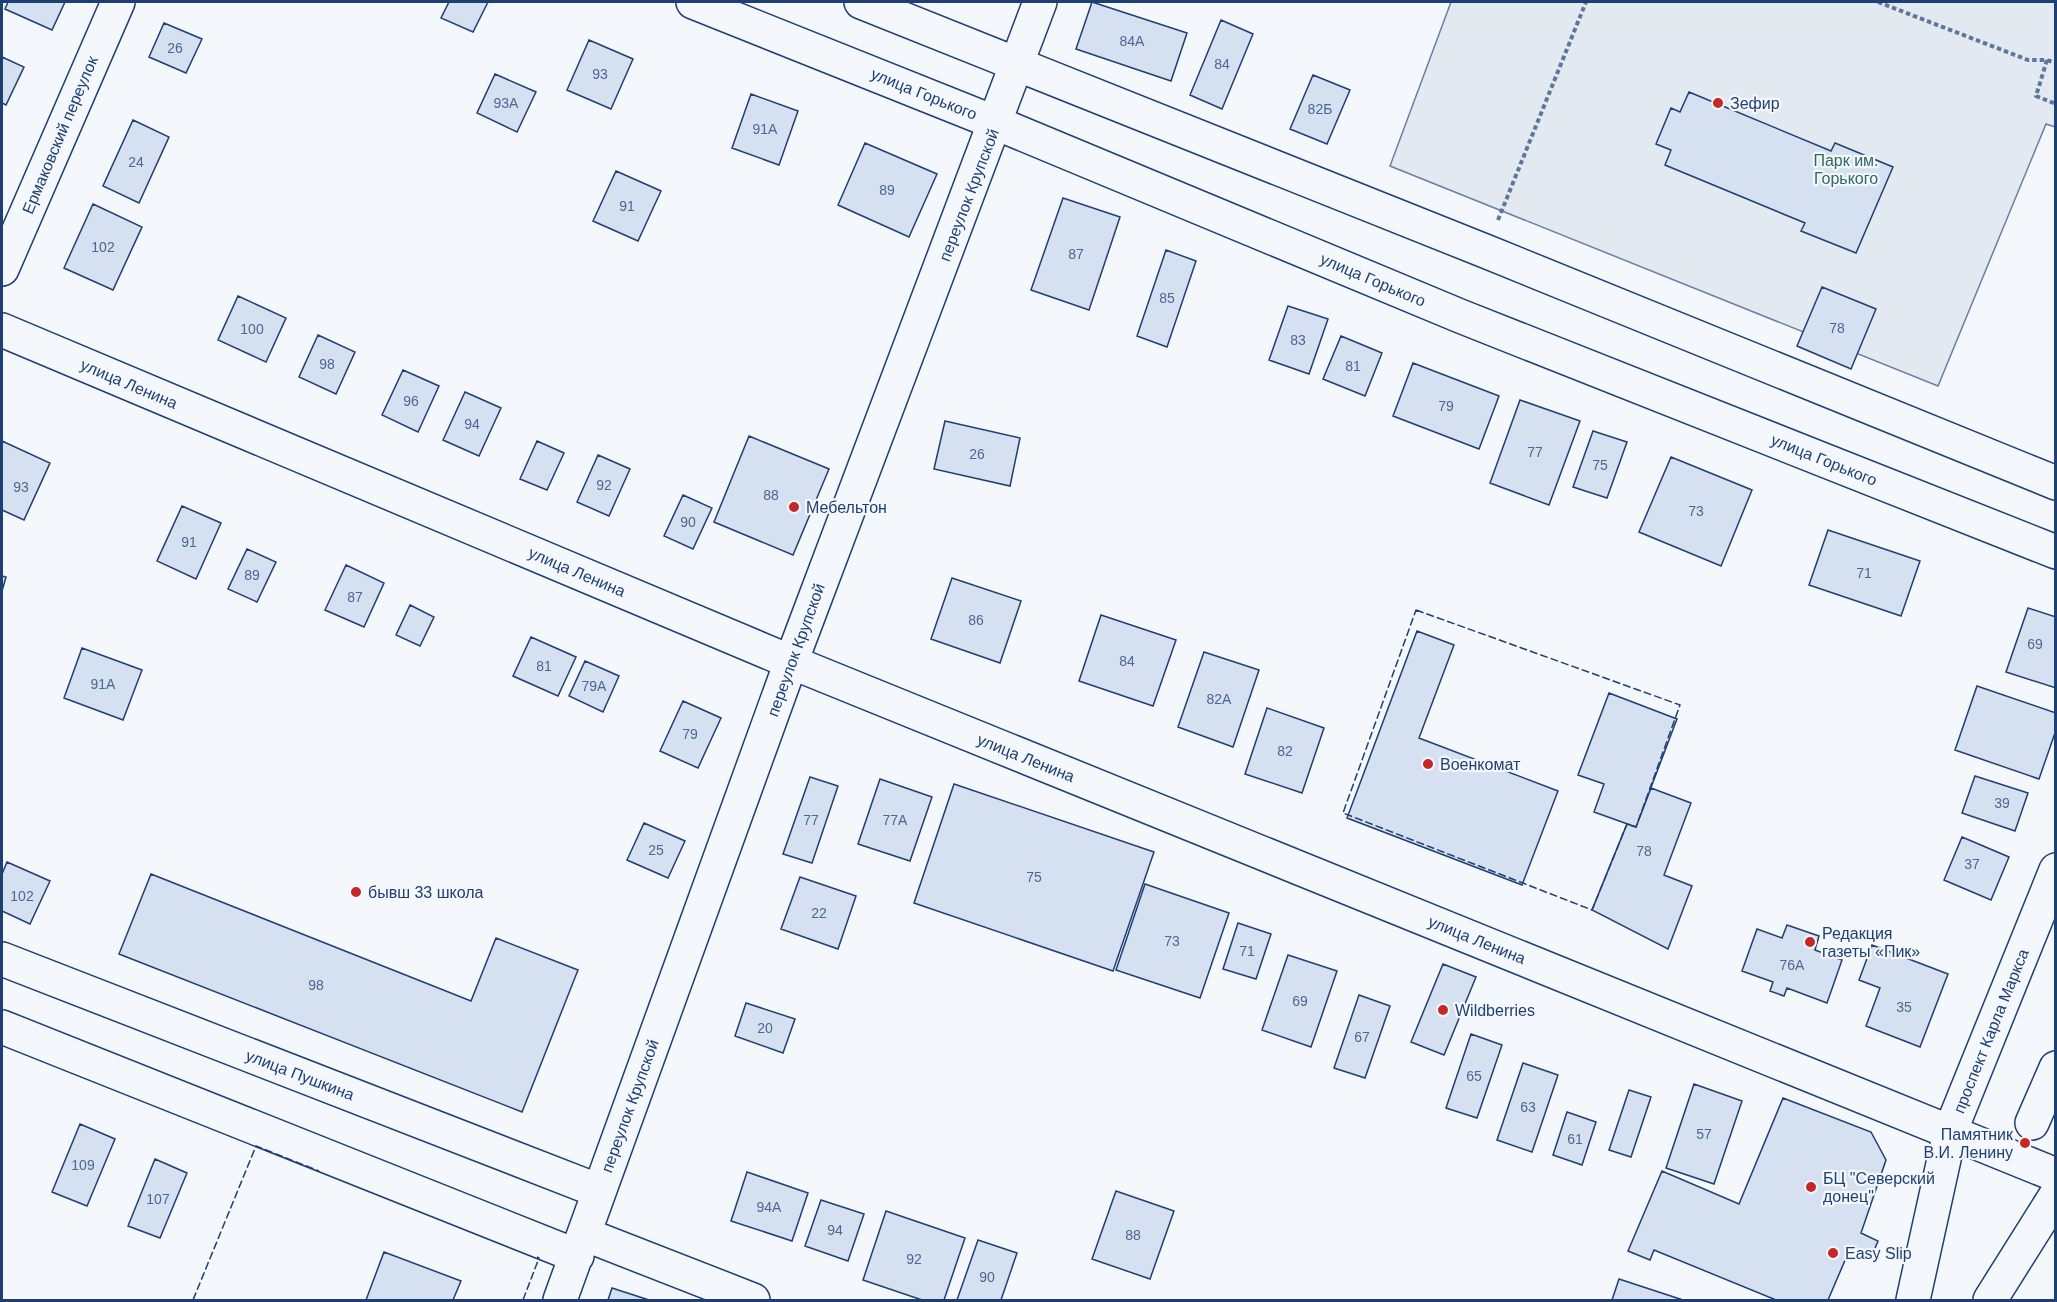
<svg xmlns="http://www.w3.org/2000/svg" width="2057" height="1302" font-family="Arial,sans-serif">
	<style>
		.green { fill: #e3e9f0; stroke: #687fa3; stroke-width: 1.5 }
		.building { fill: #d5e0f0; stroke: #1d3f73; stroke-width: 1.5 }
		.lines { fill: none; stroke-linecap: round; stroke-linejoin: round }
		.minor-casing { stroke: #1d3f73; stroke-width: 36 }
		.path { stroke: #5e769c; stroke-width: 4; stroke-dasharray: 4.5 3; stroke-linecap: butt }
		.minor { stroke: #f4f7fb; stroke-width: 33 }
		.fence { stroke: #1d3f73; stroke-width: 1.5; stroke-dasharray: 8 3; stroke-linecap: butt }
		.poi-dot { fill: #c62828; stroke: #f4f7fb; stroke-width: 2 }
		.labels { text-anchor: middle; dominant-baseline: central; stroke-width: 4.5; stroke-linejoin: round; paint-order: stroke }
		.number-label { font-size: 14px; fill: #4b6792 }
		.street-label { font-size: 16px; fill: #1d3f73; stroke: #f4f7fb }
		.poi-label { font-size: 16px; fill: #1d3f73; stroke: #f4f7fb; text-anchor: start }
		.park-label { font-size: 16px; fill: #2c6c60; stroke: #f4f7fb }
	</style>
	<rect width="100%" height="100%" fill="#f4f7fb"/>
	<path class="green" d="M1451 2H2055V127L2046 124 1938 386 1390 166Z"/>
	<path class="building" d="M8 2H65L52 30 5 9Z
		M449 2H488L473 32 441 18Z
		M1092 2 1187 33 1171 81 1076 49Z
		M1221 20 1253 34 1222 109 1190 95Z
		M164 23 202 39 186 73 149 57Z
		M589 40 633 59 611 109 567 90Z
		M2 57 24 67 6 105 2 103Z
		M495 74 536 92 517 132 477 113Z
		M1313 75 1350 90 1327 144 1290 129Z
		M1689 92 1831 151 1835 143 1893 167 1856 253 1801 231 1805 223 1665 165 1671 150 1656 144 1671 108 1680 112Z
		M751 94 798 111 779 165 732 148Z
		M133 120 169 137 139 203 103 186Z
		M865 143 937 174 909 237 838 205Z
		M616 171 661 191 638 241 593 221Z
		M1063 198 1120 217 1089 310 1031 290Z
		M93 204 142 227 113 290 64 268Z
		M1166 250 1196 261 1167 347 1137 336Z
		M1822 287 1876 309 1851 369 1797 346Z
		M238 296 286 318 266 362 218 340Z
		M1288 306 1328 319 1309 374 1269 360Z
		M318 335 355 352 336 394 299 377Z
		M1341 336 1382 353 1365 396 1323 379Z
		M1413 363 1499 396 1479 449 1393 416Z
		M403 370 439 386 418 432 382 415Z
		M465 392 501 408 479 456 443 440Z
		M1520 400 1580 421 1549 505 1490 483Z
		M945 421 1020 438 1010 486 934 469Z
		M1593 431 1627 442 1607 498 1573 487Z
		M749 436 829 469 793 555 714 522Z
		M2 441 50 463 24 520 2 510Z
		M537 441 564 453 547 490 520 479Z
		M598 455 630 469 609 516 577 502Z
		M1671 457 1752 490 1721 566 1639 532Z
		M683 495 712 508 693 549 664 536Z
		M182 506 221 523 196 579 157 561Z
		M1828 530 1920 561 1901 616 1809 585Z
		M247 549 276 562 257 602 228 589Z
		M346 565 384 583 364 627 325 610Z
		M2 576 6 577 2 591Z
		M952 578 1021 601 1000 663 931 639Z
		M410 605 434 617 420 646 396 635Z
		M2028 608 2056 617V688L2006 672Z
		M1101 615 1176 640 1153 706 1079 681Z
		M1417 631 1454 645 1419 738 1558 791 1522 885 1347 818Z
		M531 637 576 657 558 696 513 676Z
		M82 648 142 670 123 720 64 698Z
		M1204 652 1259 670 1233 747 1178 727Z
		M585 661 619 676 603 712 569 696Z
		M1977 686 2056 713V730L2039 779 1955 750Z
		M1609 693 1677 719 1636 827 1594 812 1604 784 1578 775Z
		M683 701 721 718 698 768 660 751Z
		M1267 708 1324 728 1302 793 1245 774Z
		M1975 776 2028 793 2015 831 1962 813Z
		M810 777 838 786 812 863 783 854Z
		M880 779 932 797 910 861 858 844Z
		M954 784 1154 852 1113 971 914 903Z
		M1651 788 1691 803 1664 875 1692 886 1668 949 1592 910 1627 824 1636 827Z
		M644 823 685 841 668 878 627 860Z
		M1962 837 2009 857 1991 900 1944 880Z
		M7 862 50 881 30 924 2 911V874Z
		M151 874 471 1001 496 938 578 970 522 1112 119 954Z
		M800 877 856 896 838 949 781 929Z
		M1145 884 1229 913 1200 998 1116 970Z
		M1238 923 1271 934 1256 979 1223 969Z
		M1787 925 1819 936 1815 950 1842 960 1827 1003 1787 988 1784 996 1770 991 1773 982 1742 971 1757 929 1782 938Z
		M1872 945 1948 974 1920 1047 1866 1026 1880 988 1859 980Z
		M1288 955 1337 971 1311 1047 1262 1030Z
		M1443 964 1476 977 1444 1055 1411 1042Z
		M1359 995 1390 1006 1365 1078 1334 1068Z
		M746 1003 795 1019 783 1053 735 1036Z
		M1471 1034 1502 1045 1477 1118 1446 1108Z
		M1523 1063 1558 1075 1532 1152 1497 1140Z
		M1694 1084 1742 1101 1714 1184 1666 1168Z
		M1629 1090 1651 1097 1631 1157 1609 1150Z
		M1783 1098 1871 1132 1886 1160 1861 1233 1878 1241 1870 1260 1849 1251 1828 1300H1776L1654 1250 1650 1260 1628 1251 1662 1171 1739 1204Z
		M1567 1112 1596 1122 1582 1165 1553 1155Z
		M80 1124 115 1139 87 1206 52 1192Z
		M155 1159 187 1173 160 1238 128 1226Z
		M747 1172 808 1193 792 1241 731 1221Z
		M1116 1191 1174 1211 1150 1279 1092 1259Z
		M821 1200 864 1214 848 1261 805 1246Z
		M886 1211 965 1238 944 1300H922L863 1280Z
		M978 1240 1017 1253 1001 1300H957Z
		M384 1252 461 1281 453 1300H366Z
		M1619 1279 1683 1300H1612Z
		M612 1288 649 1300H608Z"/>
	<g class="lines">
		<g class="minor-casing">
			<path id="minor" d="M693 2 996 123 1460 316 2056 552
				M861 2 1485 251 2056 483
				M2 269 118 2
				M2 330 791 662 2056 1175
				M2 959 599 1191
				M2 1027 577 1256
				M2032 1123 2056 1068
				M584 1234 753 1300
				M560 1300 791 662 1040 2
				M1913 1300 1950 1132 2056 870
				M1990 1300 2056 1195"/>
		</g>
		<path class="path" d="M1878 2 2028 60H2047L2056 63
			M2047 60 2036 96 2056 104
			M1498 220 1586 2"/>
		<use href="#minor" class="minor"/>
		<path class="fence" d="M1416 610 1680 705 1636 827 1627 824 1592 910 1343 813Z
			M193 1300 256 1146 319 1171
			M523 1300 539 1258 537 1257"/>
	</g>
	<g class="poi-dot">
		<circle cx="1718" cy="103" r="6"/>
		<circle cx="794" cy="507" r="6"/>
		<circle cx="1428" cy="764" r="6"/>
		<circle cx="356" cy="892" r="6"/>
		<circle cx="1810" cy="942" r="6"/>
		<circle cx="1443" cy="1010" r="6"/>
		<circle cx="2025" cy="1143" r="6"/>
		<circle cx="1811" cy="1187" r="6"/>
		<circle cx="1833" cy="1253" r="6"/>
	</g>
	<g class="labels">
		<g class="number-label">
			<text x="1132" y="41">84А</text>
			<text x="175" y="48">26</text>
			<text x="1222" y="64">84</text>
			<text x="600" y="74">93</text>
			<text x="506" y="103">93А</text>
			<text x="1320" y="109">82Б</text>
			<text x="765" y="129">91А</text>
			<text x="136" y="162">24</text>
			<text x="887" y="190">89</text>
			<text x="627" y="206">91</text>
			<text x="103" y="247">102</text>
			<text x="1076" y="254">87</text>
			<text x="1167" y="298">85</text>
			<text x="1837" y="328">78</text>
			<text x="252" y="329">100</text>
			<text x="1298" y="340">83</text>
			<text x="327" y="364">98</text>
			<text x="1353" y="366">81</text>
			<text x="411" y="401">96</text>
			<text x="1446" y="406">79</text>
			<text x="472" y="424">94</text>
			<text x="1535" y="452">77</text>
			<text x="977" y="454">26</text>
			<text x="1600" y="465">75</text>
			<text x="604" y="485">92</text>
			<text x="21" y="487">93</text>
			<text x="771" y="495">88</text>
			<text x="1696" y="511">73</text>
			<text x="688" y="522">90</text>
			<text x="189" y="542">91</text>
			<text x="1864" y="573">71</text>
			<text x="252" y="575">89</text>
			<text x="355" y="597">87</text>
			<text x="976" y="620">86</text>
			<text x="2035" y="644">69</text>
			<text x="1127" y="661">84</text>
			<text x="544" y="666">81</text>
			<text x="103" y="684">91А</text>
			<text x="594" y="686">79А</text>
			<text x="1219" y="699">82А</text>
			<text x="690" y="734">79</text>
			<text x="1285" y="751">82</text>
			<text x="2002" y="803">39</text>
			<text x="811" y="820">77</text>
			<text x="895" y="820">77А</text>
			<text x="656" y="850">25</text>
			<text x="1644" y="851">78</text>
			<text x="1972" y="864">37</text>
			<text x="1034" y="877">75</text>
			<text x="22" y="896">102</text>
			<text x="819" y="913">22</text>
			<text x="1172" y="941">73</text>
			<text x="1247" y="951">71</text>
			<text x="1792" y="965">76А</text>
			<text x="316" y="985">98</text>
			<text x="1300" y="1001">69</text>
			<text x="1904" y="1007">35</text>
			<text x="765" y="1028">20</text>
			<text x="1362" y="1037">67</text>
			<text x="1474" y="1076">65</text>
			<text x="1528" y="1107">63</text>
			<text x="1704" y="1134">57</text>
			<text x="1575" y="1139">61</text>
			<text x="83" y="1165">109</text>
			<text x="158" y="1199">107</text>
			<text x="769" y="1207">94А</text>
			<text x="835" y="1230">94</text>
			<text x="1133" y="1235">88</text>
			<text x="914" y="1259">92</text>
			<text x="987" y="1277">90</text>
		</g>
		<g class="street-label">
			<text transform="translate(924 94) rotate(22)">улица Горького</text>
			<text transform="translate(60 135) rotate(-67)">Ермаковский переулок</text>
			<text transform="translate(969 195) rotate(-69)">переулок Крупской</text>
			<text transform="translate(1373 280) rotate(23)">улица Горького</text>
			<text transform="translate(129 384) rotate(23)">улица Ленина</text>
			<text transform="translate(1824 460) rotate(22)">улица Горького</text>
			<text transform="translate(577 572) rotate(23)">улица Ленина</text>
			<text transform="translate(796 650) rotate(-70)">переулок Крупской</text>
			<text transform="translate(1026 758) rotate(22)">улица Ленина</text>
			<text transform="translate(1477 940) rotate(22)">улица Ленина</text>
			<text transform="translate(1991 1031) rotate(-68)">проспект Карла Маркса</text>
			<text transform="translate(300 1075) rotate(21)">улица Пушкина</text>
			<text transform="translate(630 1106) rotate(-70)">переулок Крупской</text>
		</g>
		<g class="poi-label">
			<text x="1730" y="103">Зефир</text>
			<text x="806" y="507">Мебельтон</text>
			<text x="1440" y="764">Военкомат</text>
			<text x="368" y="892">бывш 33 школа</text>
			<text x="1822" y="933">Редакция<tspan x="1822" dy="18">газеты «Пик»</tspan></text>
			<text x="1455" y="1010">Wildberries</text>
			<text x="2013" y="1134" text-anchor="end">Памятник<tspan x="2013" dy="18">В.И. Ленину</tspan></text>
			<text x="1823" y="1178">БЦ "Северский<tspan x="1823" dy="18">донец"</tspan></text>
			<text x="1845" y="1253">Easy Slip</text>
		</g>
		<g class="park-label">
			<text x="1846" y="160">Парк им.<tspan x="1846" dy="18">Горького</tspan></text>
		</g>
	</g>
	<rect width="2057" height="1302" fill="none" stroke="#1d3f73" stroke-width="6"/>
</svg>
